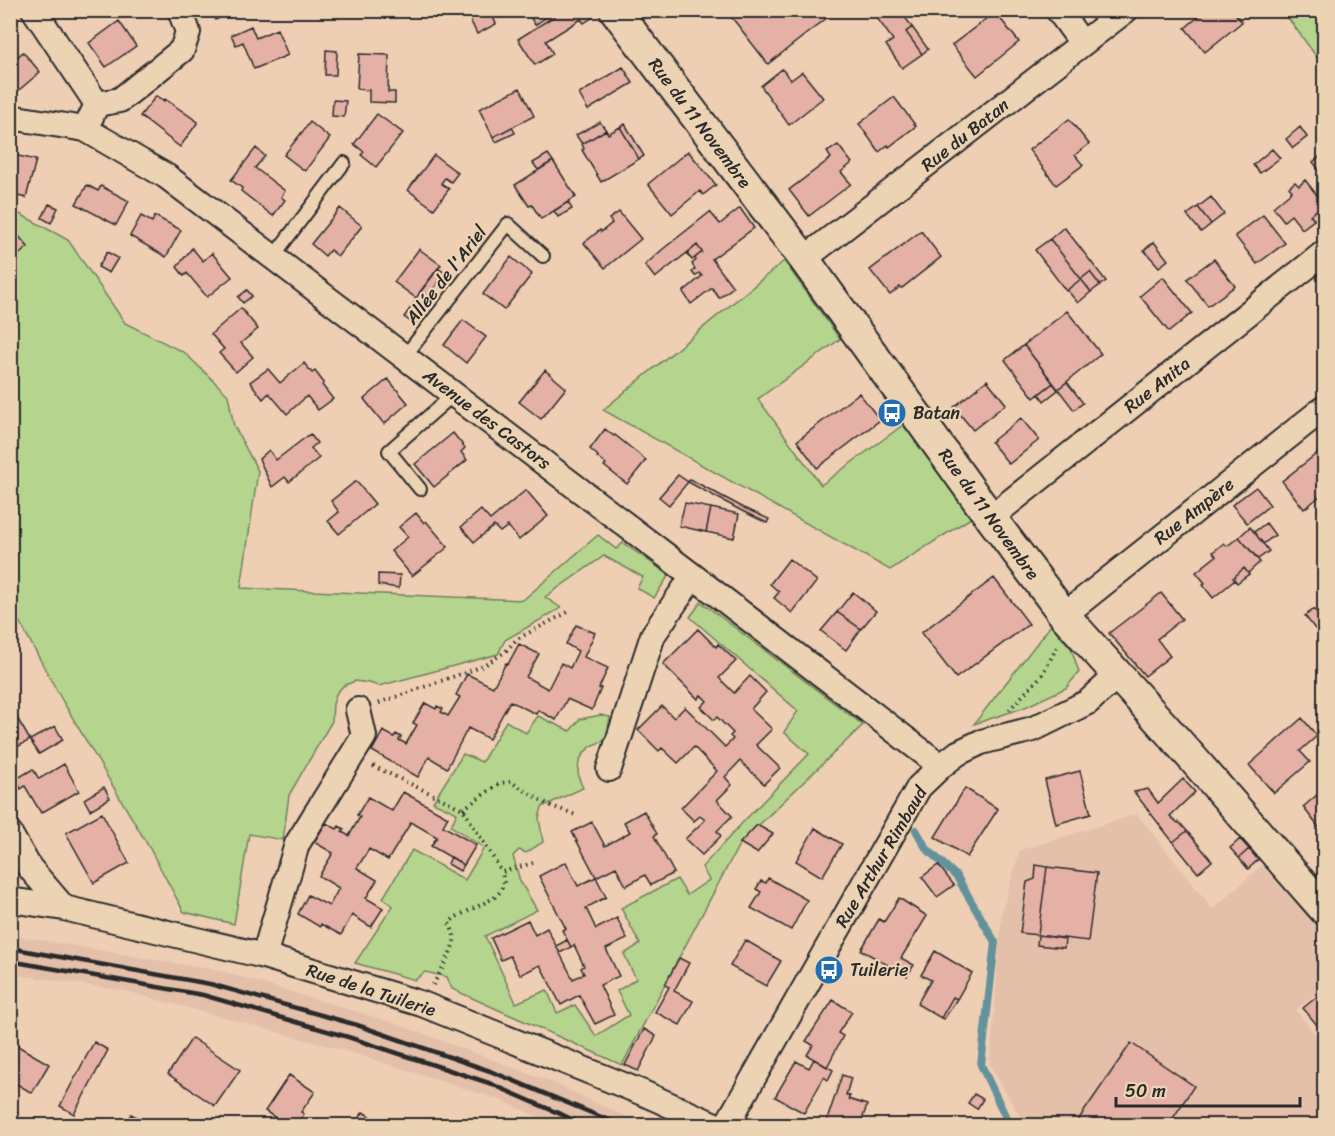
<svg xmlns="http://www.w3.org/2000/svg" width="1335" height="1136" font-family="Sriracha,sans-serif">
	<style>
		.built { fill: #e4c0ab }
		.green { fill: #b5d58e; stroke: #70805c; stroke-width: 1.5 }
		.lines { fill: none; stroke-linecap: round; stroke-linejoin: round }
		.stream { stroke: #64929c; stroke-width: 8 }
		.building { fill: #e5b0a5; stroke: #2b2b2b; stroke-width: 1.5 }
		.service-casing { stroke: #2b2b2b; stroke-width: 16 }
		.minor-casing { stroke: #2b2b2b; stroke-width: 28 }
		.tertiary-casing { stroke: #2b2b2b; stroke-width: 34 }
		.path { stroke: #2b2b2b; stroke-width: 4; stroke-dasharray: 1.5 4.5; stroke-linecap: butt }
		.service { stroke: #ecd3b4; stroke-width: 12 }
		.minor { stroke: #ecd3b4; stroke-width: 24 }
		.tertiary { stroke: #ecd3b4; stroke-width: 30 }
		.rail { stroke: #2b2b2b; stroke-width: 4.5 }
		.labels { text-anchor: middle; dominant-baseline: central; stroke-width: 4.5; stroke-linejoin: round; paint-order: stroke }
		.street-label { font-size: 18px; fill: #2b2b2b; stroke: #ecd3b4 }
		.poi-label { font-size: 18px; fill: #2b2b2b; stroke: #ecd3b4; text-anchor: start }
	</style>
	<rect width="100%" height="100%" fill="#efcfb4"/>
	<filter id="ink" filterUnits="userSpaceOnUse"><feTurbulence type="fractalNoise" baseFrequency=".0167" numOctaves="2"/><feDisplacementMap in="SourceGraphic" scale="12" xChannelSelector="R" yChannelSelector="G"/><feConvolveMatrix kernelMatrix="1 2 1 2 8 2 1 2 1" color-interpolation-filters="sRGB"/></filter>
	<g filter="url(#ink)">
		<path class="built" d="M1137 814 1213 909 1262 865 1324 935V987L1296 1010 1324 1044V1125H1025L990 1065 1002 911 1020 850Z
			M11 935 221 971 398 1024 554 1083 644 1125H555L503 1101 340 1049 125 991 11 974Z"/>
		<path class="green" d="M1283 11H1324V67Z
			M20 214 68 240 125 323 185 353 228 395 234 426 258 471 241 588 523 600 598 535 616 549 623 543 669 575 654 598 637 588 643 577 604 556 545 597 561 608 505 640 498 654 379 686 369 683 355 681 343 686 336 694 333 704 332 721 289 795 283 840 249 834 234 924 184 912 149 847 62 700 11 606 10 216Z
			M784 261 840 339 758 399 821 485 903 425 974 516 890 570 603 410Z
			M701 602 863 725 740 843 622 1065 452 989 447 977 425 972 415 980 355 963 393 906 383 898 412 850 465 880 484 848 451 826 457 813 433 802 463 754 482 762 506 721 526 733 538 716 570 731 580 719 601 715 610 717 606 740C582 747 571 764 583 788L542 807 539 818 543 842 526 853 519 850 513 856 520 881 537 910 485 936 516 1003 547 990 557 1013 575 1005 596 1036 629 1015 617 991 636 979 624 954 640 944 621 908 677 879 687 895 709 880 702 867 744 821 809 754 784 732 798 711 690 617Z
			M1051 625 1071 648 1079 672 1066 688 1023 708 974 724Z"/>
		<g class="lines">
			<path class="stream" d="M916 830 926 848 957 877 995 942 981 1065 1010 1126"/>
		</g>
		<path class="building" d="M211 10H239L215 20Z
			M472 10H490L496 24 477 34 467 13Z
			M526 10H557L535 25Z
			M564 10H589L593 17 584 23 581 19 546 41 553 54 535 65 518 39Z
			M726 10H837L768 64Z
			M887 10H900L912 27 906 32 922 54 902 68 886 45 893 40 877 18Z
			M1206 10H1232L1242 22 1205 52 1185 28Z
			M995 12 1019 42 977 76 952 45Z
			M119 21 136 46 106 67 89 43Z
			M251 26 256 38 277 29 288 55 254 69 243 42 236 45 231 35Z
			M912 27 928 49 922 54 906 32Z
			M326 50 337 51 336 75H325Z
			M23 52 40 72 18 91 10 82V55L15 59Z
			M359 54 389 55 388 92H395V103L369 102V90L357 89Z
			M623 67 633 83 588 110 579 94Z
			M782 69 791 80 802 72 823 98 789 125 761 86Z
			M520 88 534 116 493 137 479 109Z
			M156 96 164 101 165 99 198 122 180 147 140 116Z
			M894 97 916 126 889 147 888 145 879 152 859 124Z
			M333 100 346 101 344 117 332 116Z
			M377 114 403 133 376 167 361 155 364 152 354 144Z
			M1069 119 1089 144 1075 155 1083 165 1056 185 1029 150Z
			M310 122 330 138 305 171 284 155Z
			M600 122 606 130 582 144 576 135Z
			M625 124 644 156 639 159 620 127Z
			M512 127 515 133 496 142 493 137Z
			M620 127 639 159 601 182 582 150 584 149 582 144 606 130 608 134Z
			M1300 127 1307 137 1293 148 1286 139Z
			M838 145 852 163 841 172 851 184 809 216 789 190 831 158 827 152Z
			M256 148 265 156 255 168 285 191 281 197 285 200 273 216 241 191 242 188 231 180Z
			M1272 149 1280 158 1260 173 1253 165Z
			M688 151 716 185 703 195 700 191 672 214 648 184Z
			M1324 153V170V169L1321 172 1313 162Z
			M10 154 36 160 26 198 10 194Z
			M548 154 553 161 538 170 533 163Z
			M434 155 458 173 451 182 445 178 441 183 449 189 434 209 408 190Z
			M553 161 576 197 541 219 532 205 529 206 515 185Z
			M1305 180 1324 204 1310 215 1314 220 1302 229 1291 215 1284 221 1273 207 1292 191 1289 187 1295 182 1299 186Z
			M87 185 98 191 101 186 129 201 116 225 76 204Z
			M1211 197 1224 214 1211 224 1198 207Z
			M568 202 572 209 558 217 554 211Z
			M49 204 58 208 51 223 42 218Z
			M1324 204V211L1314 220 1310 215Z
			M1198 207 1211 224 1201 232 1187 215Z
			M340 208 362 226 338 256 330 250 325 256 311 244Z
			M740 208 754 228 712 259 733 287 719 298 712 288 691 304 683 292 702 276 699 273 695 276 692 272 695 269 692 264 696 260 695 258 702 252 697 245 655 278 645 265 663 249 710 212 720 224Z
			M619 212 641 239 605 268 584 243 600 230 601 232 612 223 609 219Z
			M1263 215 1285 243 1257 264 1235 236Z
			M141 216 152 222 155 216 181 230 166 257 130 236Z
			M10 226 28 247 10 262Z
			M1064 227 1106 281 1100 285 1090 272 1081 279 1050 239Z
			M921 231 941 257 902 288 900 287 890 295 870 270Z
			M1050 239 1081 279 1066 291 1035 250Z
			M1154 242 1168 260 1159 267 1144 250Z
			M697 245 702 252 692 260 687 254Z
			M192 248 203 261 212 253 232 277 207 297 187 273 184 276 177 267Z
			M419 249 441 265 416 298 394 282Z
			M107 252 118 258 109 273 98 267Z
			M511 257 532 274 504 310 483 294Z
			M1214 259 1235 286 1208 306 1187 279Z
			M438 268 445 273 432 291 435 294 430 301 419 293Z
			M1090 272 1100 285 1091 292 1081 279Z
			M1163 277 1192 313 1169 332 1140 296Z
			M1081 279 1091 292 1078 303 1067 290Z
			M247 290 252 296 243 303 238 297Z
			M414 303 424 311 414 324 404 317Z
			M241 308 258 329 241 343 253 357 236 372 219 353 224 349 211 334Z
			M1067 311 1101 354 1058 389 1024 345Z
			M463 320 486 337 466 363 444 345Z
			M1024 345 1053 383 1034 398 1005 360Z
			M304 363 312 373 315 371 324 383 322 385 333 399 318 410 307 396 287 414 269 393 263 399 250 382 268 369 280 383Z
			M545 370 566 388 541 419 519 402Z
			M388 379 408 403 384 424 364 399Z
			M987 380 1006 404 973 430 954 407Z
			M1067 382 1083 403 1074 410 1058 389Z
			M1053 383 1058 390 1044 401 1039 394Z
			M859 393 880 420 817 468 797 441Z
			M1021 418 1039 440 1009 464 991 442Z
			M605 429 614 436 615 435 646 460 627 484 604 466 606 464 597 457 598 456 590 449Z
			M453 433 465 448 461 452 467 460 434 487 415 464Z
			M310 434 317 443 311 448 319 458 289 482 285 477 272 487 259 459 269 450 276 460Z
			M1324 448V493L1304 509 1282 481Z
			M678 475 688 482 669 505 659 497Z
			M690 479 744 508 769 519 767 523 742 511 688 482Z
			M356 481 375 504 339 534 328 521 339 512 331 501Z
			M1256 487 1270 505 1247 523 1232 505Z
			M526 490 548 516 519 540 508 526 500 532 494 526 474 542 461 527 481 510 490 520Z
			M685 503 711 508 706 532 679 526Z
			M711 508 739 514 734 538 706 532Z
			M416 513 424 523 426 521 448 547 412 576 391 551 408 537 399 527Z
			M1266 523 1275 535 1263 544 1254 532Z
			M1250 527 1269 551 1258 559 1239 537Z
			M1239 537 1260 562 1248 573 1244 568 1233 578 1235 580 1213 598 1203 585 1205 583 1196 572 1216 556 1213 552 1224 543 1227 546Z
			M789 559 817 581 792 613 774 598 779 592 770 584Z
			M1244 568 1249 574 1237 583 1233 578Z
			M378 574 400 575 399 588 378 585Z
			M994 578 1029 624 956 678 921 633Z
			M853 592 876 611 861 629 837 612Z
			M1161 593 1182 619 1157 639 1170 656 1145 676 1109 633Z
			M1314 609 1324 622 1315 629 1305 616Z
			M837 612 861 629 846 650 821 631Z
			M576 625 595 633 584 657 608 668 599 688H601L592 710 567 699 556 720 538 710 536 714 510 701 489 739 468 728 447 768 429 757 418 777 372 751 383 731 394 737 396 734 401 737 399 740 406 744 417 725 413 723 425 703 436 709 437 706 443 709 441 712 448 716 460 697 456 695 467 674 493 687 506 663 508 664 519 644 539 654 526 677 548 689 561 663 570 668 578 651 566 644Z
			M698 629 716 647 718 644 736 661 719 678 734 693 750 676 766 692 751 709 772 729 756 745 780 768 764 784 740 761 725 777 732 785 717 800 732 816 717 831 721 836 702 855 685 839 705 820 700 816 694 821 681 808 717 771 694 747 678 763 662 748 659 751 638 730 662 706 674 718 685 707 725 747 733 739 730 736 733 733 717 717 714 720 701 707 707 701 701 695 698 699 663 664Z
			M16 716 30 740 10 751V719Z
			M1302 718 1317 736 1300 751 1310 762 1274 793 1249 765Z
			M55 726 63 740 39 754 30 740Z
			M64 764 79 791 41 813 25 786 21 789 16 779 33 769 39 779Z
			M1080 771 1091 814 1056 824 1045 780Z
			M1183 779 1195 792 1170 816 1178 823 1179 822 1187 831 1173 842 1134 792 1148 789 1158 803Z
			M104 787 110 798 90 810 84 799Z
			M965 788 998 809 967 857 935 837Z
			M1324 789V834L1303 807Z
			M403 792 448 817 443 826 476 845 464 865 431 846 437 837 411 822 388 860 369 849 357 868 377 880 366 898 383 908 371 927 352 915 341 935 321 924 320 927 298 914 308 895 329 906 339 888 319 876 333 853 314 842 326 823 337 829 339 826 344 829 342 832 349 836 360 817 357 815 368 797 392 811Z
			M644 811 657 834 654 836 674 873 651 885 645 875 626 886 616 867 596 877 572 832 592 822 605 846 630 832 624 822Z
			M102 813 129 863 94 883 66 833Z
			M757 825 773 834 757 853 740 843Z
			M815 828 842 844 822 877 796 861Z
			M1187 831 1212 861 1198 873 1173 842Z
			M1240 839 1249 849 1239 858 1230 848Z
			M1249 849 1258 860 1248 869 1239 858Z
			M451 857 464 865 460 871 448 864Z
			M566 862 578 886 596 877 606 897 586 908 596 929 617 918 627 939 606 949 619 976 600 985 614 1015 595 1024 579 995 561 1005 540 965 520 975 510 956 501 960 491 938 528 920 535 935 547 928 573 979 584 974 581 968 584 966 574 945 571 947 562 930 566 929 539 876Z
			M938 865 954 885 937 897 922 877Z
			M1036 865 1047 867 1038 935 1020 933 1027 882 1035 879Z
			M1047 867 1097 873 1088 941 1038 935Z
			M768 878 807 900 791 930 751 908 761 892 756 889 761 881 766 883Z
			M899 898 927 916 901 958 914 965 907 976 861 950 879 919 884 922Z
			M1038 935 1065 939 1064 948 1037 945Z
			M567 940 571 947 560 953 556 946Z
			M745 940 781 961 766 986 730 966Z
			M935 951 972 973 957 999 953 997 941 1018 917 1004 931 980 921 975Z
			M679 958 689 963 674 991 693 1001 680 1025 655 1012 669 987 665 985Z
			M1324 991V1019L1317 1025 1303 1008Z
			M953 997 957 999 944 1019 941 1018Z
			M833 1000 852 1012 838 1033 843 1036 827 1067 807 1055 813 1045 806 1041Z
			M644 1029 656 1036 638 1071 625 1065Z
			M192 1038 240 1070 215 1106 168 1074Z
			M11 1042 49 1064 32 1093 10 1080Z
			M94 1042 108 1050 74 1114 60 1106Z
			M1131 1043 1194 1086 1168 1126H1074Z
			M814 1059 833 1070 828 1080 824 1077 804 1113 775 1097 796 1061 809 1068Z
			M289 1075 315 1092 301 1112 304 1114 297 1126H288L265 1111Z
			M842 1075 851 1078 846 1095 850 1096 848 1099 867 1105 860 1126H825Z
			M974 1094 983 1099 977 1109 968 1103Z
			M363 1112 385 1126H354Z
			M131 1114 153 1126H126Z"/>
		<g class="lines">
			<g class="service-casing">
				<path id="service" d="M273 257 344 163
					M405 356 508 224 543 256
					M420 489 389 451 454 394"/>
			</g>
			<g class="minor-casing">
				<path id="minor" d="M34 10 97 104 90 119
					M1058 10 1082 43
					M97 104 120 100 182 50 188 32 180 10
					M10 117 85 129 166 176 693 576 941 766
					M804 259 1126 10
					M990 518 1324 253
					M1064 615 1324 408
					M609 769 653 635 693 576
					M10 834 29 867 64 908
					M10 900 64 908 264 956 422 1004 643 1093 717 1126
					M264 956 297 844 364 736 358 710
					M726 1126 919 787 941 766 958 753 981 742 1033 729 1088 702 1118 675"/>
			</g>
			<g class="tertiary-casing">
				<path id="tertiary" d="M615 10 804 259 979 502 1064 615 1187 752 1324 909"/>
			</g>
			<path class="path" d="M379 703 483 666 505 652 517 639 568 612
				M1009 710 1042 675 1057 647
				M373 766 463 809 502 872
				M463 809 500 783 511 782 549 805 576 815
				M433 985C440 972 451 955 454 941 455 935 452 929 449 923L456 917 494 898 500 892 504 883 502 872 533 863"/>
			<use href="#service" class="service"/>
			<use href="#minor" class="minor"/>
			<use href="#tertiary" class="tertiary"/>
			<path class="rail" d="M10 948 210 984 357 1025 490 1071 623 1126
				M10 961 203 995 348 1037 489 1083 588 1126"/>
		</g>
	</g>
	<defs>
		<g id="bus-disc" transform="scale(1.5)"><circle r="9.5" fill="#1f6fb2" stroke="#ecd3b4"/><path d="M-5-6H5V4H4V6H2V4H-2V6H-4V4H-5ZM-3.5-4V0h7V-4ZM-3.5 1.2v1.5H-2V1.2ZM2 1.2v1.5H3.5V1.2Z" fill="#fff"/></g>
	</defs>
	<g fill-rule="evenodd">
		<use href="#bus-disc" x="892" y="413"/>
		<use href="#bus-disc" x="829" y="970"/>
	</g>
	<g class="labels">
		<g class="street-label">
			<text transform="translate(700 123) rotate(53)">Rue du 11 Novembre</text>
			<text transform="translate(965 135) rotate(-38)">Rue du Batan</text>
			<text transform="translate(446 275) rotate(-52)">Allée de l'Ariel</text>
			<text transform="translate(1157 385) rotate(-38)">Rue Anita</text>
			<text transform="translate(487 419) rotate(37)">Avenue des Castors</text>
			<text transform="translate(1194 511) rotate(-38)">Rue Ampère</text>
			<text transform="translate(989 514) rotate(54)">Rue du 11 Novembre</text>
			<text transform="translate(881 857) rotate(-59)">Rue Arthur Rimbaud</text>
			<text transform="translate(371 990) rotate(18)">Rue de la Tuilerie</text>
		</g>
		<g class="poi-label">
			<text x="913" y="413">Batan</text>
			<text x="850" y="970">Tuilerie</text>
		</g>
	</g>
	<rect width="1335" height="1136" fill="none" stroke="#ecd3b4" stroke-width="36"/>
	<rect x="18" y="18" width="1299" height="1100" fill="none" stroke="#2b2b2b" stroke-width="2" filter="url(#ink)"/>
	<path d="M1116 1097v9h184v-9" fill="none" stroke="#2b2b2b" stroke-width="3"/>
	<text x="1125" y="1097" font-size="18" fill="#2b2b2b" stroke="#ecd3b4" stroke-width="4.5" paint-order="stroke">50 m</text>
</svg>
